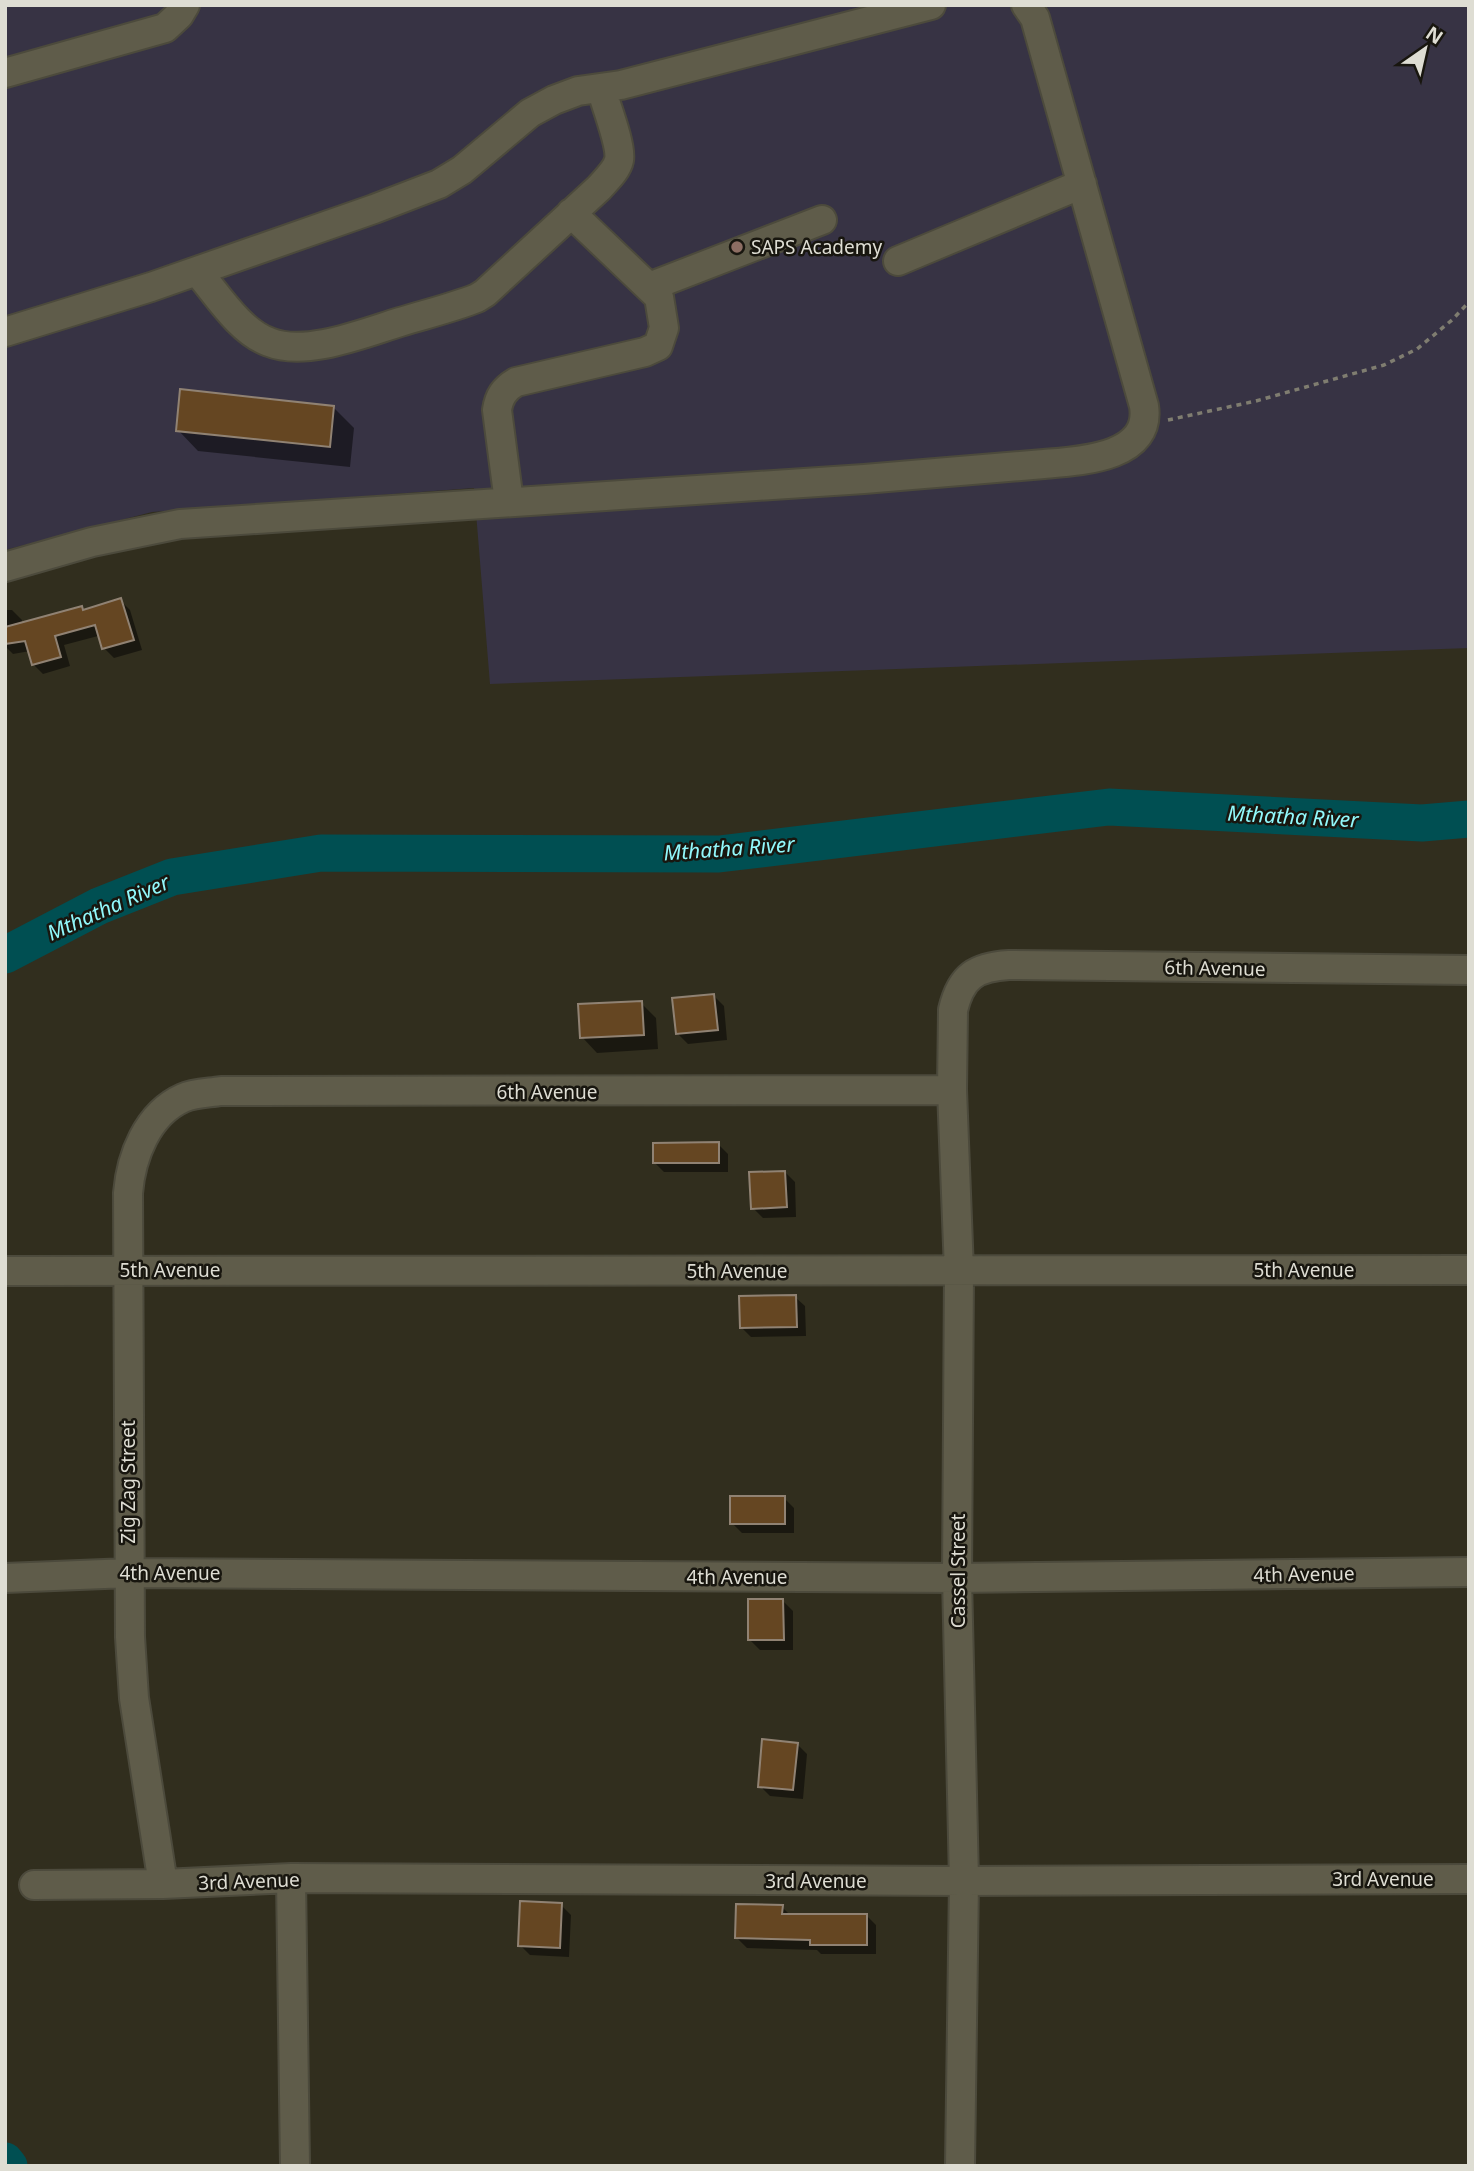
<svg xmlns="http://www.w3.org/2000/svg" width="1474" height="2171" font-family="'Noto Sans',sans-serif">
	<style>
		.education { fill: #373344 }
		.shadow { fill: #0007 }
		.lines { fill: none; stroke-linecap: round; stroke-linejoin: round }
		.river { stroke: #004f52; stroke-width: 37 }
		.building { fill: #654622; stroke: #908273; stroke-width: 2 }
		.minor-casing { stroke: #4c4a3c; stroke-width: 32 }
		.path { stroke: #7f7d70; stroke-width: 3.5; stroke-dasharray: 5 5; stroke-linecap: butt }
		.minor { stroke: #5f5c4a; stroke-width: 28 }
		.education-dot { fill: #8d6e63; stroke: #18160f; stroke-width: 2.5 }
		.labels { text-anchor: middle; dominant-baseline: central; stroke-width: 5; stroke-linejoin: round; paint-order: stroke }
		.poi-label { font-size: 19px; fill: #deddd3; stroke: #18160f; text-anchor: start }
		.street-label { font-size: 19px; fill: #deddd3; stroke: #18160f }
		.water-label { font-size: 21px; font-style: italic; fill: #91f8fb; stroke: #18160f }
	</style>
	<rect width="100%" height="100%" fill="#312e1e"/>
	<path class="education" d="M5 5H1469V648L490 684 474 488 152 512 5 550Z"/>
	<path class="shadow" d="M334 408 354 428 350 467 198 451 178 430Z
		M120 600 130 610 142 650 114 658 104 648 98 636 64 645 70 666 43 674 33 664 30 651 13 654 5 646V610H12L22 620V624L81 608 84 611Z
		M714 996 724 1006 727 1040 688 1044 678 1034Z
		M641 1003 656 1018 658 1049 597 1053 582 1037Z
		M718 1144 728 1154V1172H664L654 1162Z
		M785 1172 795 1182 796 1217 763 1218 753 1208Z
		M795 1297 805 1306 806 1336 751 1337 741 1327Z
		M784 1498 794 1508V1533H742L732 1523Z
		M783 1601 793 1611V1650H760L750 1640Z
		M797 1744 807 1754 803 1799 770 1796 760 1786Z
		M561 1905 571 1915 569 1957 530 1955 520 1945Z
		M782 1907 790 1915H866L876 1925V1954H821L817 1950 747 1948 737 1938Z"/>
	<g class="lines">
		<path class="river" d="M5 955 99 906 172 877 321 853 719 854 1109 807 1422 823 1469 819
			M5 2161 9 2166"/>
	</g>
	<path class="building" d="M180 389 334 406 330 447 176 431Z
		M121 598 134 640 102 649 95 625 55 636 61 657 32 665 25 641 5 644V627L82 606 83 610Z
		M714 994 718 1030 676 1034 672 998Z
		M642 1001 644 1035 580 1038 578 1004Z
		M719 1142V1163H653V1143Z
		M785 1171 787 1207 751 1209 749 1172Z
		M796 1295 797 1327 740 1328 739 1296Z
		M730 1496H785V1524H730Z
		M748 1599H783L784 1640H748Z
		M762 1739 798 1743 793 1790 758 1787Z
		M520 1901 562 1903 560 1948 518 1946Z
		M736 1904 783 1905 782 1914H867V1945H810V1940L735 1938Z"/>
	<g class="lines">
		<g class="minor-casing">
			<path id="minor" d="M5 73 165 28 179 15 185 5
				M898 261 1082 184
				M197 271C217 294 239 331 269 342 306 357 364 333 400 322 426 314 452 308 477 298L485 293 599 188C606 180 617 170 619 160 622 146 605 103 601 88
				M649 287 822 220
				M5 332 151 287 374 209 439 184 462 170 530 113 554 100 578 91 621 85 931 5
				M509 502 497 410C499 397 504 389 516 382L645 352 658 346 664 328 659 297 571 213
				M5 567 92 542 180 524 864 479 1044 464C1080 461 1152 458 1144 406L1035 18 1026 5
				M5 1271 1469 1270
				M5 1578 129 1573 957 1578 1469 1572
				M291 1878 295 2166
				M163 1884 134 1698 130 1637 128 1193C131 1157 147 1114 183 1098 194 1093 209 1093 221 1091L952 1090
				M34 1885 163 1884 291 1878 964 1881 1469 1879
				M960 2166 964 1881 957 1578 959 1271 952 1090 953 1010C961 976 976 967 1009 965L1469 970"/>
		</g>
		<path class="path" d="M1168 420 1256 401 1384 365 1417 349 1452 320 1469 302"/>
		<use href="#minor" class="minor"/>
	</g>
	<circle class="education-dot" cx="737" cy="247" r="7"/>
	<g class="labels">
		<g class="poi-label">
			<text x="751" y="247">SAPS Academy</text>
		</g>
		<g class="street-label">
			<text transform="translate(1215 968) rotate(1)">6th Avenue</text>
			<text x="547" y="1092">6th Avenue</text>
			<text x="170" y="1270">5th Avenue</text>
			<text x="1304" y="1270">5th Avenue</text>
			<text x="737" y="1271">5th Avenue</text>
			<text transform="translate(128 1482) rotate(-90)">Zig Zag Street</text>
			<text transform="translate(958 1571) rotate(-90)">Cassel Street</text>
			<text x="170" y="1573">4th Avenue</text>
			<text transform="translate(1304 1574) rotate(-1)">4th Avenue</text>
			<text x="737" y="1577">4th Avenue</text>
			<text x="1383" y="1879">3rd Avenue</text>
			<text transform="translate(249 1881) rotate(-2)">3rd Avenue</text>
			<text x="816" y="1881">3rd Avenue</text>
		</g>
		<g class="water-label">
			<text transform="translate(1293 816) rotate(3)">Mthatha River</text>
			<text transform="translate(729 848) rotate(-4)">Mthatha River</text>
			<text transform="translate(108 907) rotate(-24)">Mthatha River</text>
		</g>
	</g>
	<rect width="1474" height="2171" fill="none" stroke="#deddd3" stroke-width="14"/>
	<g transform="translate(1425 49) rotate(34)" stroke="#18160f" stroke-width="5" paint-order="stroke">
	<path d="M0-5L12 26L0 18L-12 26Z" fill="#deddd3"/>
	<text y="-10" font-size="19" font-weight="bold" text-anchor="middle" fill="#deddd3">N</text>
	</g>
</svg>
